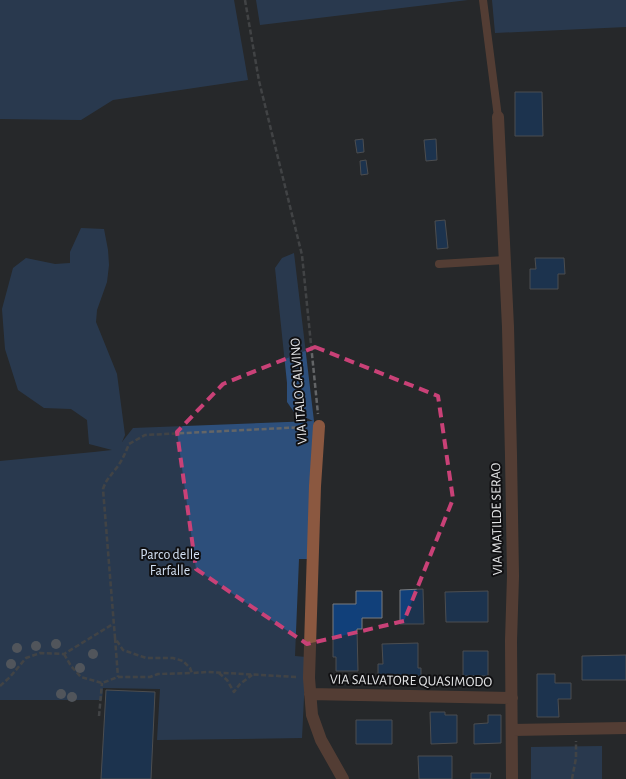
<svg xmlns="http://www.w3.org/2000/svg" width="626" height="779" font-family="'Alegreya Sans',sans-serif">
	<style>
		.green { fill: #2d4f7b }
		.building { fill: #11407a; stroke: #797b7e }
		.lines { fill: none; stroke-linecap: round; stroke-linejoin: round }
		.path { stroke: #636567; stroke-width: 2.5; stroke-dasharray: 5 2.5; stroke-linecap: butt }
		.service { stroke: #8b5840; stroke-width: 8 }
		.minor { stroke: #8b5840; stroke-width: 12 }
		.tree { fill: #858d98 }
		.marked { fill: none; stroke: #c94177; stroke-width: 4; stroke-dasharray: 10 6; stroke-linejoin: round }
		.labels { text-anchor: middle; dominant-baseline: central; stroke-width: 4; stroke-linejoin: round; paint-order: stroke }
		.street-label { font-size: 14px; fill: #e3e4e6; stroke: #101012 }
		.park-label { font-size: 14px; fill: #d3e0f2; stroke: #101012 }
	</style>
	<rect width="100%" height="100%" fill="#26282a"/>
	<path class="green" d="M0 0H234L248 80 113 100 81 120 0 119Z
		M256 0H468L260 25Z
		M492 0H626V27L495 33Z
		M81 228 104 229 108 250 109 265 107 282 97 310 96 322 117 374 125 435 122 442 133 428 313 421 294 412 287 402V383L275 268 282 258 294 253 314 421 310 559H299L295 656 306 657 302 738 157 740 160 689 103 688 102 700H0V461L94 452 112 450 89 444 87 420 71 409 44 408 18 390 5 349 2 309 13 268 26 258 55 264 70 263V252Z
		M602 746V779H531V747Z"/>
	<path class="building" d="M515 92H542L543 136H515Z
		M363 139 364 152 357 153 355 140Z
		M436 139 437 160 426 161 424 140Z
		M366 160 368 174 361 175 360 161Z
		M445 220 448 248 437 249 435 221Z
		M535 258H564L565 274H558V289H530V269H536Z
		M423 589 424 624H400V590Z
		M356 591H382V618H362V629H357L358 671H336V657H333V604H356Z
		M488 591V622H446L445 592Z
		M418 643V668H421V676H378V664H383L382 644Z
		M463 651H488V676H463Z
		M626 655V680H582V656Z
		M537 674H555V683H571V699H558L559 717H537Z
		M106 690 155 692 151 779H101Z
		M430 712H445V715H457V743L431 744Z
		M488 715H501V743L474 744V724L488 723Z
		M356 720H392V744H356Z
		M418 756H452V779H419Z
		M471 773H491L490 779H471Z"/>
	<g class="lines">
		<path class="path" d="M245 0 259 81 302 255 318 414
			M115 638 118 677
			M64 654 71 666 81 677 102 683 118 677H150L158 674 192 673
			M219 673 227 680 234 692 240 684 252 675
			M296 677 208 672 192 673 190 668 183 661 173 658H146L123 650 115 638 103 489C106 480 109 478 114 471 121 463 125 454 129 444L145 435 306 427
			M0 686 10 677 26 658 40 653 64 654 113 624
			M99 716 102 683
			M572 779 576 758V741"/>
		<path class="service" d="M483 0 498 117
			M439 264 505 260"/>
		<path class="minor" d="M498 117 508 327 511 456 513 576 511 641 512 779
			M319 426 315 486 309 678 312 715 321 740 343 779
			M310 694 512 698
			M512 730 626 728"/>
	</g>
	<g class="tree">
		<circle cx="56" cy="644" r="5"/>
		<circle cx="36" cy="646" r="5"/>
		<circle cx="17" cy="648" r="5"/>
		<circle cx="93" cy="654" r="5"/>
		<circle cx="11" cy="664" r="5"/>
		<circle cx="80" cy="668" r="5"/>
		<circle cx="61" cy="694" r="5"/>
		<circle cx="72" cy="697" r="5"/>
	</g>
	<path d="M0 0H626V779H0ZM315 347 438 396 453 499 404 621 307 644 196 569 177 432 223 384Z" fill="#26282a" fill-opacity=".55" fill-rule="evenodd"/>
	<path class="marked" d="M315 347 438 396 453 499 404 621 307 644 196 569 177 432 223 384Z"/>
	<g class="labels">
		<g class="street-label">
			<text transform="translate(299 391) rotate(-94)">VIA ITALO CALVINO</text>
			<text transform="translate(497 519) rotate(-91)">VIA MATILDE SERAO</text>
			<text transform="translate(411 681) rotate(1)">VIA SALVATORE QUASIMODO</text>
		</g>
		<g class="park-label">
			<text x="170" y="555">Parco delle<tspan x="170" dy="16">Farfalle</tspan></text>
		</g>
	</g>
</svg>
